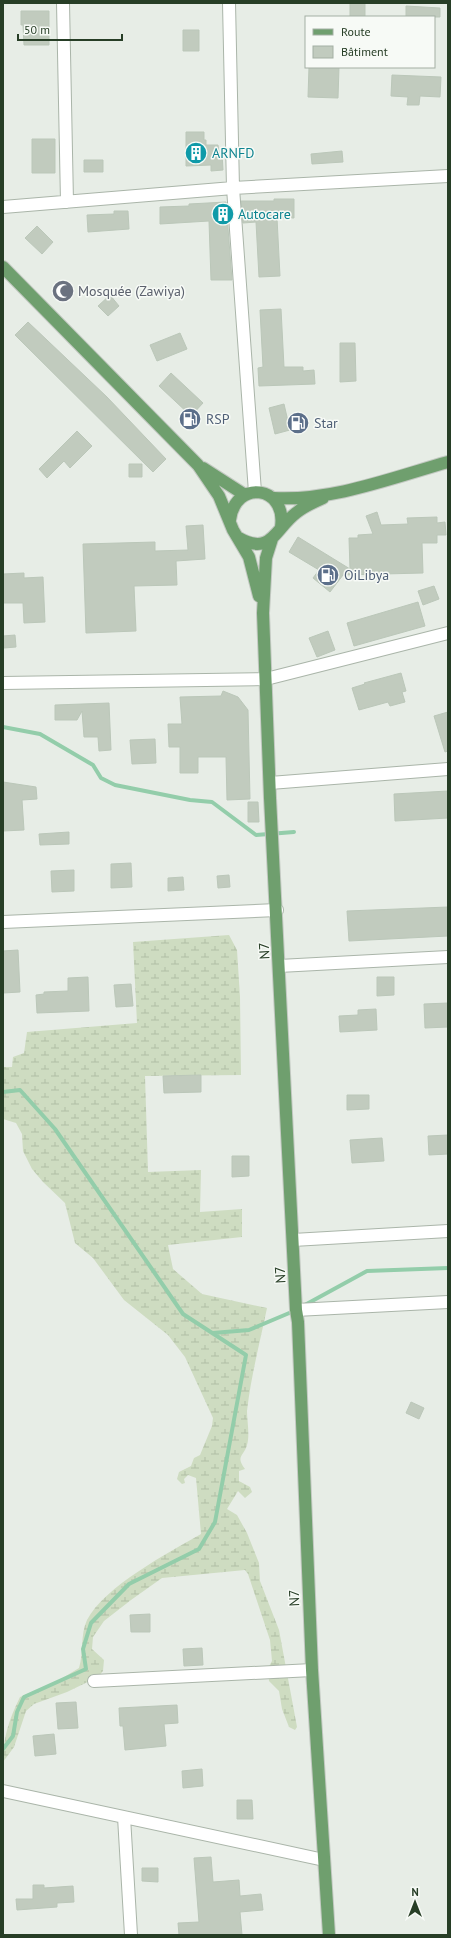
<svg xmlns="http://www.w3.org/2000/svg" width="451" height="1938" font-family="'PT Sans',sans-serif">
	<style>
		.wetland { fill: url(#wetland-marsh) }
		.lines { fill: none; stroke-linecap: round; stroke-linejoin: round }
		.stream { stroke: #93cdaa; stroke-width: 4 }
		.building { fill: #c1cbbe; stroke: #bbc7b9 }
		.minor-casing { stroke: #aab5a9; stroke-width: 14 }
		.primary-casing { stroke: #c3c9c2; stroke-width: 14 }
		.minor { stroke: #fff; stroke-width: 12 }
		.primary { stroke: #6f9f6e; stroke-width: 12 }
		.labels { text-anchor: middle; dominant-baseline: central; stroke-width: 3; stroke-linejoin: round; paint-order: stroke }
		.culture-label { font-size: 14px; fill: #0d838f; stroke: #f7faf6; text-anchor: start }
		.worship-label { font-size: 14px; fill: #5b616d; stroke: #f7faf6; text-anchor: start }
		.service-label { font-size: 14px; fill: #4e5e75; stroke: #f7faf6; text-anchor: start }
		.street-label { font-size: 14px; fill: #273e26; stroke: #f7faf6 }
	</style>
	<defs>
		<pattern id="wetland-marsh" width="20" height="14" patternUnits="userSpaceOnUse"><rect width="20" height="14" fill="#cedcc1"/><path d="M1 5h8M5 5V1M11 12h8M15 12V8" fill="none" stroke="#b1bea6"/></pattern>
	</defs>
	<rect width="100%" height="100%" fill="#e7ede6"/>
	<path class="wetland" d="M229 935 237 950 240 997 241 1075 145 1076 148 1172 201 1170 200 1212 242 1209V1237L168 1245 173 1269 202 1294 267 1308C260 1342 251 1376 247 1411 247 1421 250 1435 247 1445 244 1456 235 1456 245 1469L239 1471V1481L250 1487 252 1492 245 1498 238 1491 227 1509 237 1515 247 1533 259 1563 260 1581 279 1630 297 1727 295 1730 289 1727 282 1709 279 1691 269 1681 268 1668 272 1661 270 1640 248 1574 245 1570 162 1578 131 1600 104 1621 93 1637 92 1649 104 1660 103 1671 98 1677 67 1692 34 1704 26 1711 14 1747 3 1762C3 1737 9 1720 20 1697L56 1682 79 1668C84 1652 80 1635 87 1620 105 1586 168 1553 201 1534L196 1478 188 1475 184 1479 185 1483 182 1484 177 1479 179 1472 191 1466 194 1458 200 1455 212 1426 213 1418 185 1357 168 1335 124 1300 93 1258 75 1243 65 1203 43 1182 32 1169 23 1151 22 1134 16 1123 3 1119V1067H12L13 1057 24 1053 27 1032 137 1023 133 942Z"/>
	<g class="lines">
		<path class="stream" d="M3 727 40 734 93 765 101 778 115 785 190 800 212 802 256 835 294 832
			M3 1092 20 1090 55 1129 183 1314 246 1355 215 1522 199 1549 129 1584 91 1623 83 1649 86 1669 24 1697 17 1712 13 1736 3 1749
			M303 1306 367 1271 448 1268
			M213 1333 249 1330 294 1311"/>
	</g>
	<path class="building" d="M350 3H365V17H350Z
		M406 6 440 8V17H406Z
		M21 11H49V45H24L23 25H21Z
		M183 30H199V51H183Z
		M309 67H339L338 98 308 97Z
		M392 75 441 77 440 97 420 96 419 105H407L408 97 391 96Z
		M186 132H204V140H206V145H218L219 153H222L223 170 211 171V165L186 166Z
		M32 139H55V173H32Z
		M342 151 343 162 312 164 311 154Z
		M84 160H103V172H84Z
		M274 199H294V218H277L280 276 259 277 256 222 243 223 241 201H274Z
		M226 202 232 280H211L209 221 160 224V207L189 206V204Z
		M114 211H128L129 229 88 232 87 215 114 214Z
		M37 226 53 242 42 254 25 238Z
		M110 295 119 306 108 316 98 306Z
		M281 309 284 367H303V371L314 370 315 384 259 386 258 368 263 367 260 310Z
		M28 322 107 397 166 459 153 472 15 335Z
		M180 333 187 349 157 361 150 345Z
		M340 343H355L356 381 340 382Z
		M171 373 203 403 191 416 159 386Z
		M284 404 290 430 275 434 269 408Z
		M77 431 92 446 70 468 64 461 47 478 39 469Z
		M129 464H142V477H129Z
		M377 512 381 525 408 524 407 518 437 517V523L445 522 446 535H437V543H422L423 573 343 575 330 592 313 578 319 570 289 552 298 537 350 569 349 538H358V535L373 534 366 516Z
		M203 525 205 559 176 561 177 585 134 586 136 631 86 633 83 544 155 542V551L188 550 186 526Z
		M24 573V578L43 577 45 622 24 623 23 603H3V574Z
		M434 586 439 599 423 605 418 591Z
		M418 602 425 626 354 646 347 623Z
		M328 631 335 650 317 657 309 638Z
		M15 635 16 647 4 648 3 636Z
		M401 673 406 691 402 692 405 702 390 706 388 702 359 710 352 688 365 684 364 683Z
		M223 691 238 697 248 710 250 799 227 800 226 757H198V773H180V747H169L168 724H182L180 697 221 696Z
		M109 703 111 750 99 751 98 737H84L82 711 77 720H55V705Z
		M448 712V751L445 752 434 716Z
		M155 739 156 763 132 764 130 740Z
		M3 782 36 787 37 799 22 800 24 830 3 831Z
		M448 791V818L395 821 394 794Z
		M248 802H258L259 822H248Z
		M69 832V844L40 845 39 834Z
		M131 863 132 887 111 888V864Z
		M74 870V891L52 892 51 871Z
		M229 875 230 887 218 888 217 876Z
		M183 877 184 890 168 891V878Z
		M448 907V936L349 941 347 911Z
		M18 950 20 992 3 993V951Z
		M88 977 89 1011 37 1013 36 995 44 994V992L68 991V978Z
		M377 977H394V995L377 996Z
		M131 984 133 1006 116 1007 114 985Z
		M448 1003V1027L425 1028 424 1004Z
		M376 1009 377 1030 340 1032 339 1016 358 1015V1010Z
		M201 1075V1092L164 1093 163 1076Z
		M347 1095H369V1109L347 1110Z
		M448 1135V1154L429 1155 428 1136Z
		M382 1138 384 1161 352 1163 350 1140Z
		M232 1156H249V1176L232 1177Z
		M411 1402 424 1408 419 1419 406 1413Z
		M150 1614V1632H131L130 1615Z
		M202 1648 203 1665 184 1666 183 1649Z
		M76 1702 78 1728 58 1729 56 1703Z
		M177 1705 178 1723 164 1724 166 1746 125 1750 123 1726H120L119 1708Z
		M54 1734 56 1754 35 1756 33 1736Z
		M202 1769 203 1786 183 1788 182 1771Z
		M237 1800H252L253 1819H237Z
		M211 1857 213 1882 239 1880 240 1896 261 1894 263 1910 240 1912 242 1935H179L178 1923 199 1922 194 1858Z
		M142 1868H158V1882L142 1881Z
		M33 1885H44V1888L73 1886 74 1902 57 1903V1907L17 1910 16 1899H33Z"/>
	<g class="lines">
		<g class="minor-casing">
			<path id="minor" d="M63 3 67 202
				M229 3 233 188 255 492
				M3 207 233 188 448 176
				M3 683 266 679 448 633
				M270 783 448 769
				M3 922 277 910
				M279 966 448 957
				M293 1240 448 1231
				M296 1310 448 1302
				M94 1681 312 1670
				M3 1791 324 1860
				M124 1817 131 1935"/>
		</g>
		<g class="primary-casing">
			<path id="primary" d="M3 267 198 465 219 496 233 530 249 557 259 596
				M203 468 245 495
				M274 498C333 501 391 478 448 462
				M230 520C235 479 287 485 281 527
				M239 538C271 556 275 529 296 513 303 507 314 502 323 498
				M272 539 266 558 263 613 270 798 296 1310 298 1322 312 1670 329 1935"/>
		</g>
		<use href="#minor" class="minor"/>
		<use href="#primary" class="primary"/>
	</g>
	<defs>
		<g id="building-disc" transform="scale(1.15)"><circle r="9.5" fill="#0f9aa8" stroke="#f7faf6"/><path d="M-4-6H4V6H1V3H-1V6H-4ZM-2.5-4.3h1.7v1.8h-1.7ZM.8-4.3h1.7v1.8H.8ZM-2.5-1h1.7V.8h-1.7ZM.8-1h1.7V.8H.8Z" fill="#fff"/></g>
		<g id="mosque-disc" transform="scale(1.15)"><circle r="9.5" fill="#6b7280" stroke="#f7faf6"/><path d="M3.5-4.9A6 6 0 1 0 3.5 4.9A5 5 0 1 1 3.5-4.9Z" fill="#fff"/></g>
		<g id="fuel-disc" transform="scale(1.15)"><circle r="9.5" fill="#5c6f8a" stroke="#f7faf6"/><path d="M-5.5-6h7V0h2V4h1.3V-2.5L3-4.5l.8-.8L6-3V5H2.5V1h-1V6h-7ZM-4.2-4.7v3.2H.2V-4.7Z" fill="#fff"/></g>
	</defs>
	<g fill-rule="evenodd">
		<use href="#building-disc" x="196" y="153"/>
		<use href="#building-disc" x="223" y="214"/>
		<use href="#mosque-disc" x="63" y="291"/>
		<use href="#fuel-disc" x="190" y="419"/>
		<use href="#fuel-disc" x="298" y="423"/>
		<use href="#fuel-disc" x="328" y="575"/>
	</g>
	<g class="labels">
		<g class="culture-label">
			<text x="212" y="153">ARNFD</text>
			<text x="238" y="214">Autocare</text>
		</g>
		<g class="worship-label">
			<text x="78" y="291">Mosquée (Zawiya)</text>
		</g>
		<g class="service-label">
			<text x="206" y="419">RSP</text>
			<text x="314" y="423">Star</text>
			<text x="344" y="575">OiLibya</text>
		</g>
		<g class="street-label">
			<text transform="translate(264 951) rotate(-93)">N7</text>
			<text transform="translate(280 1275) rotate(-93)">N7</text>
			<text transform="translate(294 1598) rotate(-92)">N7</text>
		</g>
	</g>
	<rect width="451" height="1938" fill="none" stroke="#273e26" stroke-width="8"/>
	<rect x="305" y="16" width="130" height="52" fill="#f7faf6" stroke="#a4afa3"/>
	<rect x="313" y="29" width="20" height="6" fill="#6f9f6e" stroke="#a4afa3"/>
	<text x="341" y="36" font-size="12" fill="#273e26">Route</text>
	<rect x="313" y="46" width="20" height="12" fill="#c1cbbe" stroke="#a4afa3"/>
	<text x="341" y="56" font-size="12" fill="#273e26">Bâtiment</text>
	<g transform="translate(415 1902)" stroke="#f7faf6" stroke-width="3" paint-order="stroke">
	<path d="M0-3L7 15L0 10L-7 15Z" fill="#273e26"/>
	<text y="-6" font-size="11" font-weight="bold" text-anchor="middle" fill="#273e26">N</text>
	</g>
	<path d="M18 34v6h104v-6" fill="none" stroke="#273e26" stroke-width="2"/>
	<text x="24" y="34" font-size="12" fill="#273e26" stroke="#f7faf6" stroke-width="3" paint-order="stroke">50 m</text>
</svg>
